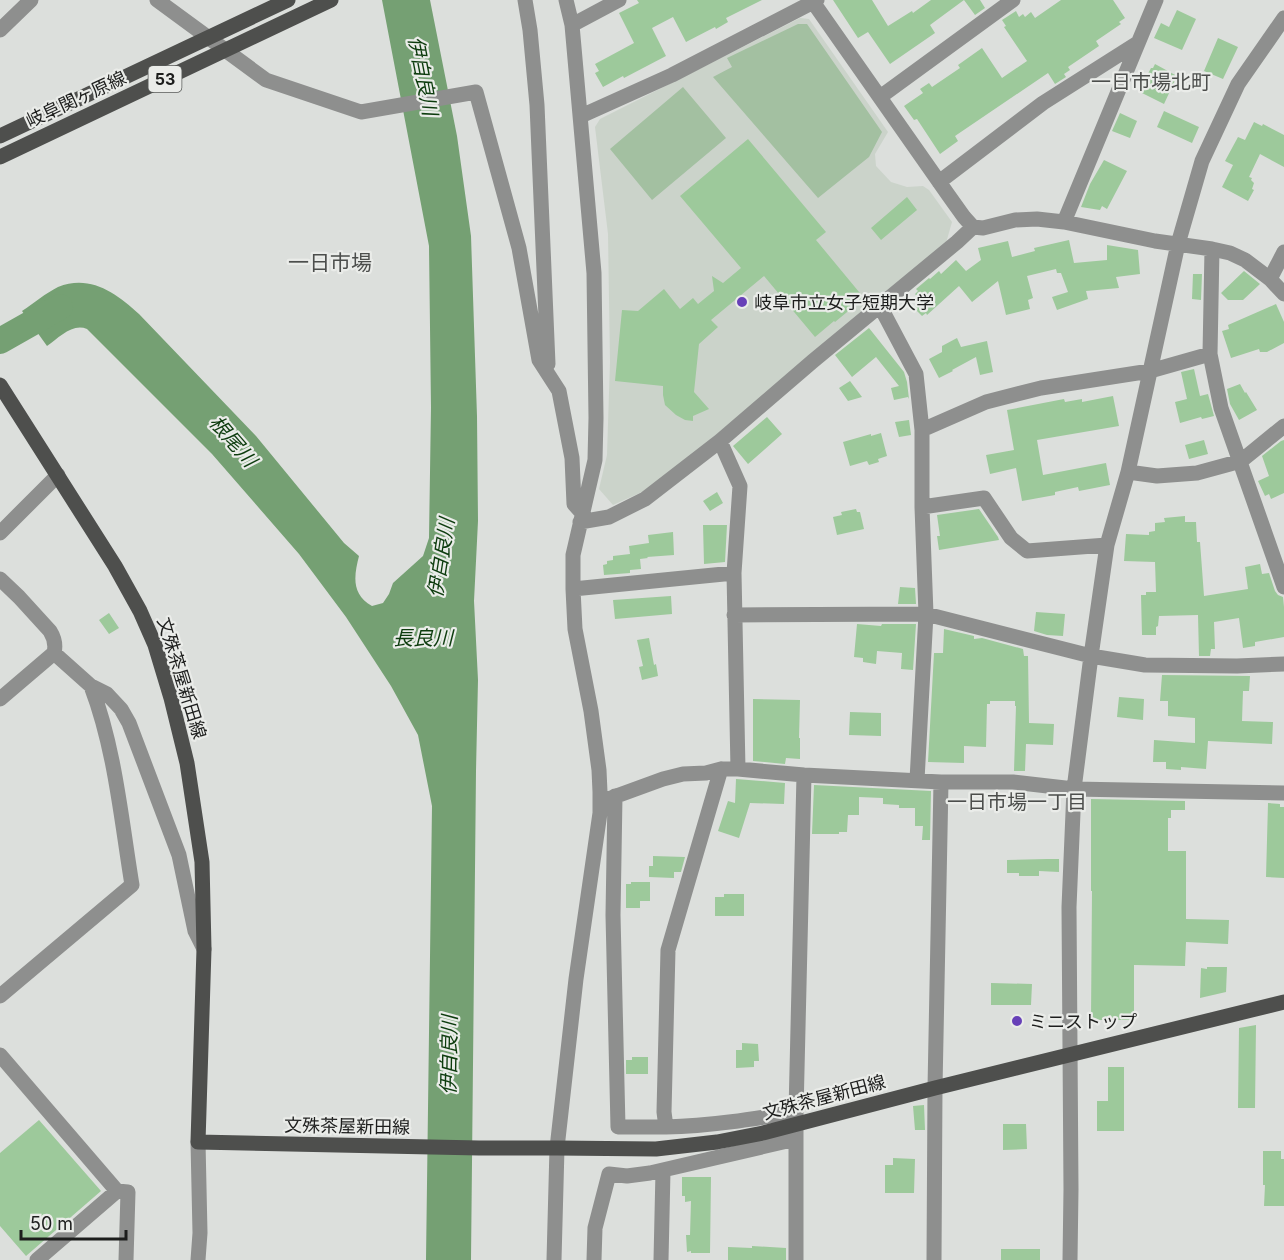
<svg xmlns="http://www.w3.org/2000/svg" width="1284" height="1260" font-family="Inter,'Noto Sans JP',sans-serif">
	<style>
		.built { fill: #cbd3ca }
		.green { fill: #a3c0a1 }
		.water { fill: #75a073 }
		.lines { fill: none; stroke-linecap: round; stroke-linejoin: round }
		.river { stroke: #75a073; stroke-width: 26 }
		.building { fill: #9dc99b }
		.minor { stroke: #8e8f8e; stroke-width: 15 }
		.major { stroke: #4e4f4d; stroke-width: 15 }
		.major-bridge { stroke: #4e4f4d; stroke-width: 15 }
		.poi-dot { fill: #6740b8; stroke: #eaece9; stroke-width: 2 }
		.labels { text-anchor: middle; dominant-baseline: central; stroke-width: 4.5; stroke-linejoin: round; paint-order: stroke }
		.shield { fill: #eaece9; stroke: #5a5c5a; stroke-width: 1.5 }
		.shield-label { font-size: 16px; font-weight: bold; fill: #1d1e1d }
		.street-label { font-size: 18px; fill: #1d1e1d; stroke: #eaece9 }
		.poi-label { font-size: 18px; fill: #1d1e1d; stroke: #eaece9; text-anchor: start }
		.water-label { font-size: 20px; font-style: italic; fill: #0d3c0e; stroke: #eaece9 }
		.neighbourhood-label { font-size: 20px; fill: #4c4e4c; stroke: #eaece9 }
		.quarter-label { font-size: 21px; fill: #4c4e4c; stroke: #eaece9 }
	</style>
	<rect width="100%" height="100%" fill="#dcdfdc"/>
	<path class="built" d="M800 18 809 19 888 132 875 154 876 166 891 182 907 187 923 186 929 190 952 222 946 243 669 474 642 492 613 505 599 489 607 455 610 362 608 234 595 127 600 119Z"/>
	<path class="green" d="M798 24H807L882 132 869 157 818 198 713 77 732 67 727 58Z
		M683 87 726 138 652 200 610 149Z"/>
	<path class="water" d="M382 0H430L457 136 471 236 477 416 478 521 474 601 478 680 476 771 471 1260H426L432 806 418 735 391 686 346 617 299 554 212 454 87 329C72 323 59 338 47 346L22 311C34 303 46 293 58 287 90 274 116 293 139 314L256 436 344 543 359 556C354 576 351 594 372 606L383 603 389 594 393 583 423 556 429 538 431 407 429 246Z"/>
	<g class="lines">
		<path class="river" d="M0 341 60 307"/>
	</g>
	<path class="building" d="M637 0H762L726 18 728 22 716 29 715 27 686 42 673 17 652 28 666 56 624 78 623 76 603 87 595 73 599 71 595 64 634 43 619 13 639 3Z
		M833 0H872L888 26 912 11 913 13 931 0H980L985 8 975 15 964 0 930 25 935 33 890 64 868 32 858 38Z
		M1061 0H1113L1125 18 1119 22 1121 24 1096 41 1099 46 1068 67 1070 70 1064 74 1066 77 1055 84 1048 73 955 136 958 141 940 154 917 119 914 120 904 106 923 93 920 89 929 83 932 87 960 68 958 65 982 48 1002 78 1027 61 1004 27 1006 26 1002 20 1016 11 1019 17 1023 14 1025 17 1031 12 1035 18Z
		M1177 10 1196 19 1182 50 1154 38 1161 23 1169 27Z
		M1218 38 1238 47 1223 79 1204 71Z
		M1155 64 1177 76 1164 104 1142 93 1143 91 1140 89 1151 68H1153Z
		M1164 111 1199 127 1192 143 1157 127Z
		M1120 113 1137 121 1130 138 1112 131Z
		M1254 122 1262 126 1263 124 1284 135V167L1260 154 1249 177 1252 178 1251 180 1254 183 1252 189 1254 190 1248 201 1222 187 1233 165 1225 161 1238 137 1245 140Z
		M748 139 826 232 816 240 864 298 835 322 834 321 815 337 764 276 711 320 718 327 699 344 694 392 709 409 693 416V421L685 420 676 415 665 405 663 395V386L615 381 622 310 638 311 664 289 680 309 693 298 698 304 714 291 712 276 723 283 741 268 680 196Z
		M1104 160 1127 171 1107 209 1102 206 1100 210 1081 207 1090 184Z
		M907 197 917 210 881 240 871 228Z
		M1069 240 1074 263 1107 260V245L1138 250 1140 274 1116 277 1119 288 1086 291 1088 299 1057 310 1052 297 1068 292 1061 273H1057L1056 269 1027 276 1033 298 1028 300 1030 309 1006 315 998 281 972 302 959 286 927 315 926 313 922 316 914 308 921 301 915 294 918 291 916 289 929 278 930 279 939 271 941 274 956 260 966 271 981 260 978 248 1008 241 1012 257 1035 251 1034 248Z
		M1244 271 1260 284 1243 300H1228L1221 293Z
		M1193 274H1202L1201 300 1192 299Z
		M1276 304 1284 322V343L1267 352H1260L1259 349 1231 358 1222 331 1229 329 1228 325Z
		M869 328 904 372 907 382 909 399 908 397 894 400 891 388 899 386 876 357 852 377 835 355Z
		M957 338 961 347 987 341 993 372 980 375 976 357 952 370 953 371 939 378 929 359 942 352V346Z
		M1194 369 1200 396 1208 394 1214 416 1202 419 1201 417 1180 423 1175 402 1187 399 1181 372Z
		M850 381 862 397 848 401 839 388Z
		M1240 384 1245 393 1246 392 1257 410 1239 420 1230 404 1227 389Z
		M1113 396 1119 426 1037 440 1043 475 1106 463 1110 485 1079 491 1078 487 1055 492V495L1022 501 1016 468 990 474 986 455 1014 450 1007 410 1064 399 1065 402 1082 399V402Z
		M767 417 782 434 748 464 733 446Z
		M909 420 911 435 899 437 895 422Z
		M881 433 887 456 878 459 879 462 869 465 867 461 850 466 843 442 871 434V436Z
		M1204 440 1208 454 1189 459 1185 445Z
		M1284 440V493L1271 499 1269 494 1265 496 1258 481 1269 476 1262 456 1281 441Z
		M717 492 723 503 710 511 703 501Z
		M856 509 857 512H860L864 529 837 535 833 517 842 515 841 512Z
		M979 509 998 537 999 540 939 550 937 536H940L937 515Z
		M1185 516V522H1196L1197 542H1200L1204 596 1248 589 1245 567 1260 564 1262 574 1269 573 1275 591 1278 595 1283 597 1284 607V637L1255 642V646L1243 648 1239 618 1214 622 1215 649H1211L1210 656H1199L1198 615 1159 616 1158 626 1156 627V635H1142L1141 595H1146V592H1156L1155 562 1124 561 1126 534 1149 535V532L1155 531V523L1165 522 1164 518Z
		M703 525H727L725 562 704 564Z
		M673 532 674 555 647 557 648 558 640 559 641 569 630 570V573L604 575 603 565 607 564V561L613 560V556L630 554 629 546 649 543 648 535Z
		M900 587 915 588 916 604H898Z
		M671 596 672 614 615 619 613 600Z
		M1036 612 1065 614 1063 636 1047 635 1034 631Z
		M109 613 119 628 109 634 99 620Z
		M857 624 881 626 882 624H916L913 670 901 669 902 653 877 651 876 664 863 662V658L854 657Z
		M944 629 974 636V639L982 638 1023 649 1024 656H1028L1029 723 1054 724 1053 745 1026 744 1025 771H1014L1016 706H1015V701H990V704H987L986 747 964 746V763L928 762 934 653H943Z
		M649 638 654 665 656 664 658 676 642 680 639 667 643 666 637 640Z
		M1162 675 1250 676 1249 691H1243L1242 721 1273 722 1272 744 1208 741 1206 769 1181 767V770L1166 769V762H1153L1154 740 1195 743V718L1168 716V701H1160Z
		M1119 697 1144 699 1143 720 1117 717Z
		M753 699 800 700 799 738H800V759L786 758 785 764 753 761Z
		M850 712 881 713V736L849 735Z
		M736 779 785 783 784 804 750 803 739 838 718 831 728 801 735 803Z
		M814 785 931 791 930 840H922L923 826H915V808H899V805L883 804V798L859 797V815H848L847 832H839V834H812Z
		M1091 799 1185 801V810H1171V818H1168V851H1186V919L1229 920 1228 944 1186 942 1185 966 1134 965V1020H1091L1092 891H1091Z
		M1268 803 1280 804V807H1284V878L1266 877Z
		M653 856 685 857 681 872H674V878L649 877V866H653Z
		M1047 859H1059V872L1039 871V876H1019V873H1007V860Z
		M631 882H650V901H640V908H626V884H631Z
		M724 894H744V916H715V897H724Z
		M1207 967H1227L1226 992 1200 998 1201 968 1207 969Z
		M991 983 1032 984 1031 1005H991Z
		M1256 1025 1255 1108H1238L1239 1028Z
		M742 1043 758 1044 759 1061H754V1067L736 1068V1050H742Z
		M632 1057H648V1074H626V1060H632Z
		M1108 1067H1124V1131H1097V1101H1108Z
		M924 1105 925 1130H915L913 1106Z
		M39 1120 101 1191 26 1256 0 1226V1153Z
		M1003 1124H1026L1027 1149 1003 1150Z
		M1263 1151H1281V1159H1284V1206H1264L1265 1185H1263Z
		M893 1158 915 1159 914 1193H885V1165H893Z
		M682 1177H711L710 1253H691V1251L687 1252 686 1235H690L691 1201 685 1202V1196H682Z
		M752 1246 786 1248V1260H728V1247L752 1248Z
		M1001 1249H1040V1260H1001Z"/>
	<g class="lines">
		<path class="minor" d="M157 0 266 80 361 112 476 92 519 248 539 360 559 391 572 458 574 504 582 513
			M525 0 530 30 537 105 548 364
			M566 0 572 25 594 273 596 418 595 460 573 555V589
			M813 2 949 196 964 217 973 227 983 228 1015 220 1037 219 1064 222 1155 241 1212 249 1230 253 1245 260 1270 279
			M572 25 619 0
			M0 30 31 0
			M880 97 1013 0
			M581 116 672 75 817 0
			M939 182 1043 103 1136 44V47
			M1064 222 1156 0
			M1284 252 1270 279 1284 294
			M880 306 916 374 922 430V507L984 498 1011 538 1027 551 1107 545
			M1210 354 1221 408 1284 587
			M922 430 986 402 1041 388 1150 371 1210 354 1212 249
			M720 441 740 486 734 573 738 769
			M1128 472 1157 476 1197 473 1241 461 1284 426
			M580 522 609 517 645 499 720 441 813 361 957 242 973 227
			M0 533 58 475
			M0 579 19 597 50 631C55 639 56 645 54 653L0 699
			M734 615 926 614 1091 656 1145 665 1237 666 1284 664
			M54 653 91 686 107 694 121 709 129 723 179 855 195 931 204 949
			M721 769 668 950 664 1112 666 1127C710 1126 753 1119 796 1112
			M917 780 926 614 922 507
			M615 796 613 915 618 1127H666
			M600 802 663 779 683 774 706 773 721 769H738L804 775 941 782H1013L1074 789 1284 793
			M0 996 132 885C121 818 115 749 91 686
			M0 1055 117 1191
			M37 1260 117 1191 128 1192 126 1260
			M198 1260 200 1233 198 1142
			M554 1260 557 1148 576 979 600 813V792L599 770 591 711 575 629 573 589 734 573
			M594 1260 595 1228 609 1174 627 1176 650 1173 796 1139
			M661 1260 663 1171
			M796 1260V1112L804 775
			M934 1260 935 1088 941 782
			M1070 1260 1071 1189 1069 907 1074 789 1091 656 1107 545 1128 472 1178 244 1202 161 1238 84 1284 18"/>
		<path class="major" d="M0 385 115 566 140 611 155 645 171 698 187 763 202 862 204 949 198 1142 479 1148H557L656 1149 717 1142 763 1133 935 1088 1284 1002"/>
		<path class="major-bridge" d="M0 136 288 0
			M0 157 331 0"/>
	</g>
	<g class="poi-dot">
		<circle cx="742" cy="302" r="6"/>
		<circle cx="1017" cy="1021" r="6"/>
	</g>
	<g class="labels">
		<rect class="shield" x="148.5" y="66" width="33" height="26" rx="4.5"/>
		<g class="shield-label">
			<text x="165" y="79">53</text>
		</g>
		<g class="street-label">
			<text transform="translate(76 99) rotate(-25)">岐阜関ヶ原線</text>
			<text transform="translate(182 678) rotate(73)">文殊茶屋新田線</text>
			<text transform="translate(824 1097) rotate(-15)">文殊茶屋新田線</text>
			<text transform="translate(347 1126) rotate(1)">文殊茶屋新田線</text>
		</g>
		<g class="poi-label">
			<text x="754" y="302">岐阜市立女子短期大学</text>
			<text x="1029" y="1021">ミニストップ</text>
		</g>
		<g class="water-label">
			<text transform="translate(423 76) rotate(79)">伊自良川</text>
			<text transform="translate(233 441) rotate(49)">根尾川</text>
			<text transform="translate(441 558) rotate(-81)">伊自良川</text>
			<text x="423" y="638">長良川</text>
			<text transform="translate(449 1055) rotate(-89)">伊自良川</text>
		</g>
		<g class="neighbourhood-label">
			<text x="1151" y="82">一日市場北町</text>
			<text x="1017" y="802">一日市場一丁目</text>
		</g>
		<g class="quarter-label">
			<text x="330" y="262">一日市場</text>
		</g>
	</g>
	<path d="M21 1230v9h105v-9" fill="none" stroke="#1d1e1d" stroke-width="3"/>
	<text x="30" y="1230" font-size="18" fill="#1d1e1d" stroke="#eaece9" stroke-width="4.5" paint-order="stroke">50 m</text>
</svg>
